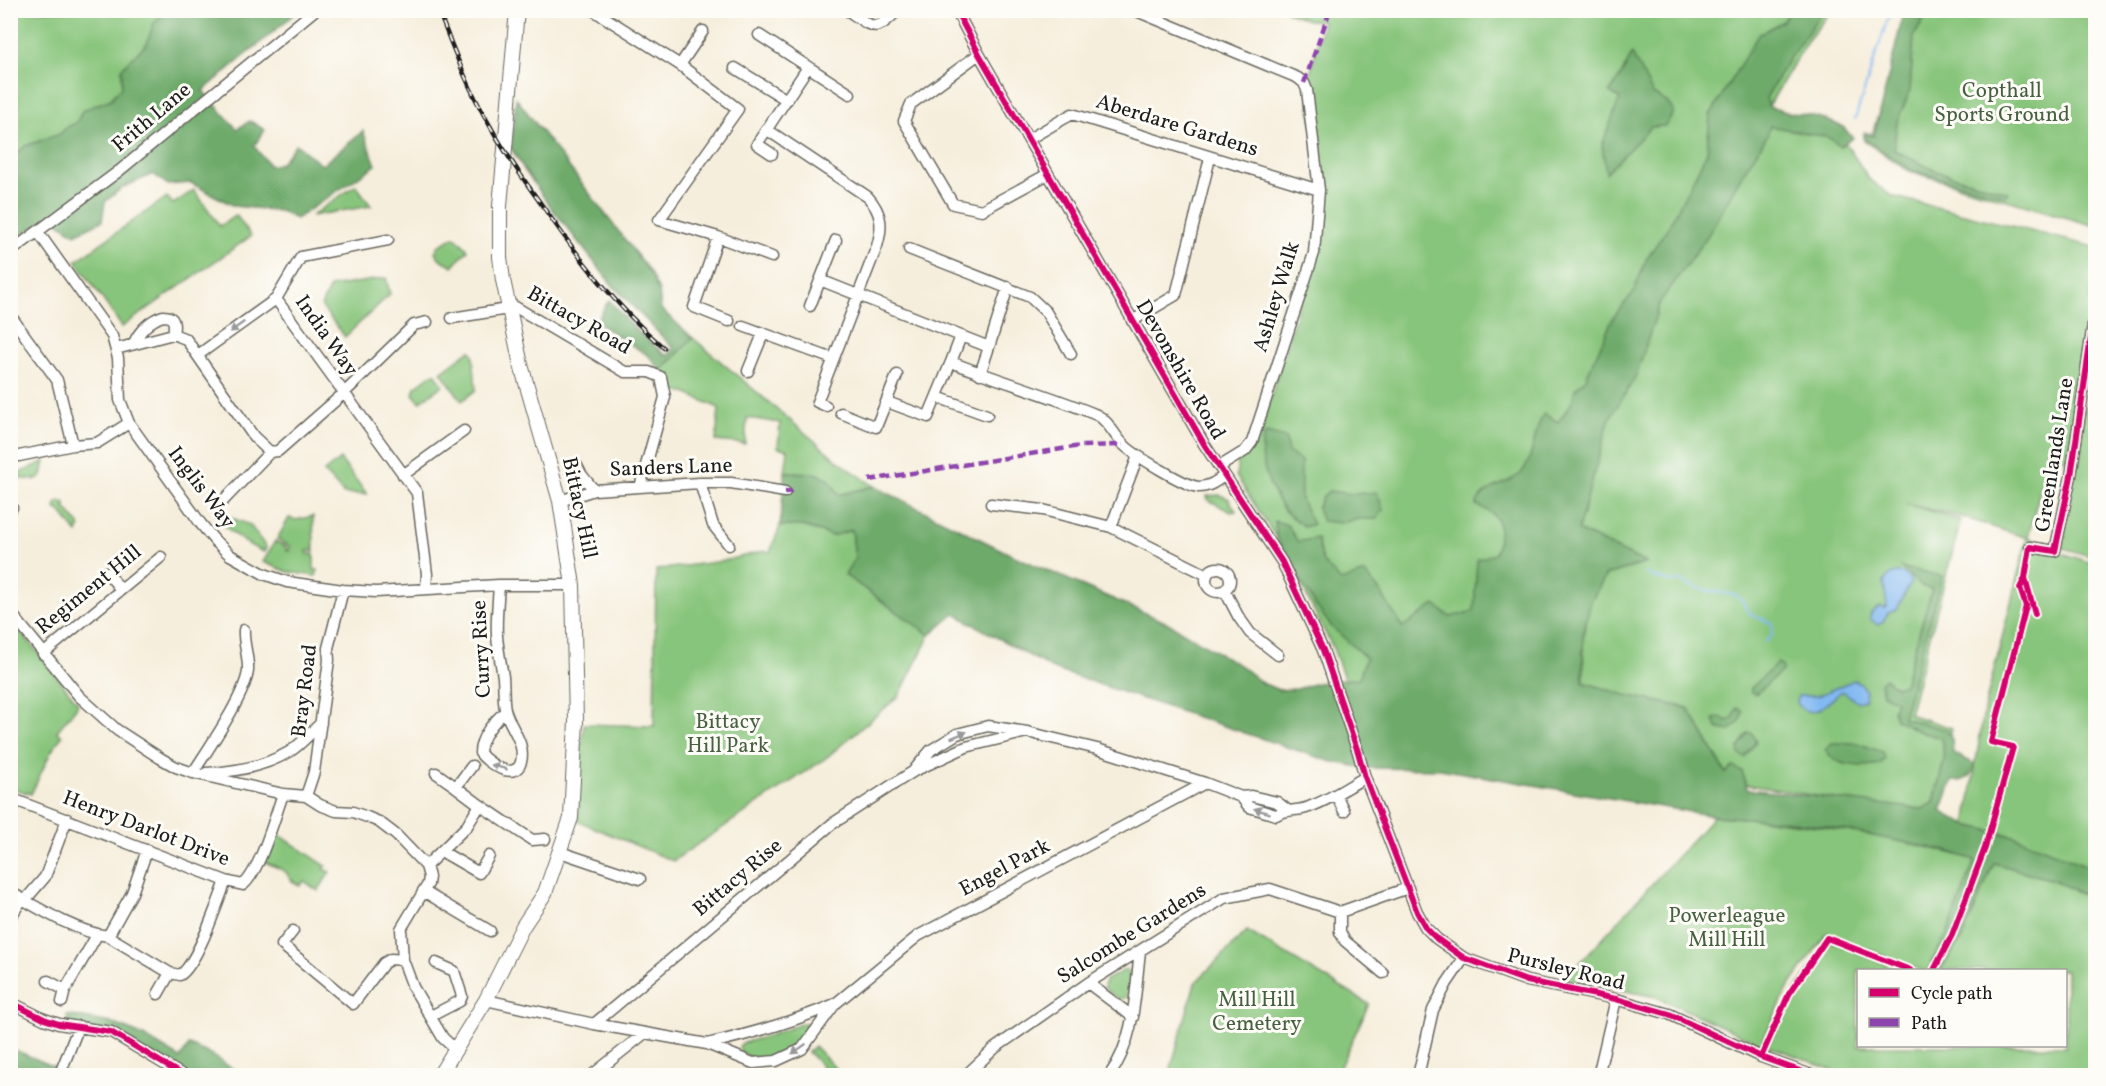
<svg xmlns="http://www.w3.org/2000/svg" width="2106" height="1086" font-family="Vollkorn,serif">
	<style>
		.green { fill: #88c57b; stroke: #52704c; stroke-width: 1.5 }
		.forest { fill: #6eaa6b; stroke: #456344; stroke-width: 1.5 }
		.water { fill: #83b9f2; stroke: #506a87; stroke-width: 1.5 }
		.lines { fill: none; stroke-linecap: round; stroke-linejoin: round }
		.stream { stroke: #83b9f2; stroke-width: 2 }
		.minor-casing { stroke: #68665f; stroke-width: 13 }
		.major-casing { stroke: #68665f; stroke-width: 16 }
		.minor { stroke: #fff; stroke-width: 10 }
		.major { stroke: #fff; stroke-width: 14 }
		.rail-casing { stroke: #1c1c1c; stroke-width: 4.5 }
		.rail { stroke: #fdfcf7; stroke-width: 2; stroke-dasharray: 7; stroke-linecap: butt }
		.quiet { stroke: #8e44ad; stroke-width: 4.5; stroke-dasharray: 9 4.5; stroke-linecap: butt }
		.cycleway-casing { stroke: #fdfcf7; stroke-width: 10 }
		.cycleway { stroke: #d6006c; stroke-width: 6 }
		.oneway { fill: #999 }
		.labels { text-anchor: middle; dominant-baseline: central; stroke-width: 6; stroke-linejoin: round; paint-order: stroke }
		.park-label { font-size: 21px; fill: #476042; stroke: #fdfcf7 }
		.street-label { font-size: 21px; fill: #1c1c1c; stroke: #fdfcf7 }
	</style>
	<rect width="100%" height="100%" fill="#fdfcf7"/>
	<filter id="ink" filterUnits="userSpaceOnUse"><feTurbulence type="fractalNoise" baseFrequency=".0167" numOctaves="2"/><feDisplacementMap in="SourceGraphic" scale="12" xChannelSelector="R" yChannelSelector="G"/><feConvolveMatrix kernelMatrix="1 2 1 2 8 2 1 2 1" color-interpolation-filters="sRGB"/></filter>
	<filter id="wash" filterUnits="userSpaceOnUse"><feTurbulence type="fractalNoise" baseFrequency=".008" numOctaves="4" result="noise"/><feDisplacementMap in="SourceGraphic" scale="24" xChannelSelector="R" yChannelSelector="G"/><feGaussianBlur stdDeviation="1.35" result="paint"/><feColorMatrix in="noise" values="0 0 0 0 0 0 0 0 0 0 0 0 0 0 0 0 0 1.4 0 .05"/><feComposite in="paint" operator="in"/></filter>
	<g filter="url(#wash)">
		<rect width="100%" height="100%" fill="#f6eedc"/>
		<path class="green" d="M11 11H298L11 235Z
			M1285 11H1831L1808 40 1768 107 1836 129 1870 180 1892 196 2095 247V277L2090 299 2092 300 2068 460 2049 456 2028 537 2050 549 2095 564V869L2013 836 1966 825 1984 710 2027 538 1962 517 1906 504 1961 520 1909 714 1952 728 1932 809 1923 820 1868 804 1735 783 1726 773 1688 708 1623 695 1584 682 1583 635 1591 600 1606 575 1646 563 1578 530 1609 420 1474 623 1365 684 1348 689 1333 648 1277 539 1236 476 1238 461 1257 443 1314 254 1323 190 1310 106V75L1323 21 1308 20Z
			M1917 11H2095V226L1909 171 1864 141V132L1872 134 1898 53Z
			M356 185 371 206 311 216Z
			M194 190 220 226 236 215 251 236 122 327 76 261 167 197 173 204Z
			M454 237 458 239 468 250 453 266 440 259 435 252 438 246Z
			M386 278 390 294 345 337 321 306 330 287Z
			M693 338 837 460 874 486 839 495 828 478 814 473 785 472 788 450 778 447 780 423 747 418 745 444 716 441 719 408 685 393 674 391 661 371Z
			M470 350 473 354 476 390 462 401 441 372Z
			M2095 365V558L2061 547 2075 443 2095 376Z
			M432 374H436L443 385 420 402 413 394 415 387Z
			M340 459 367 494H344L324 472Z
			M45 461 42 476 34 480 11 477Z
			M1220 495 1228 498 1236 511 1231 512 1208 500 1207 496Z
			M60 501 65 503V507L80 526 77 533 59 510 55 509 56 504Z
			M225 515 250 525 266 547 264 552C246 545 232 534 219 520Z
			M313 516 314 551H307L308 554H314V570H318L316 576 288 572 263 562 275 541 287 547V551H289L290 546 277 539 289 518 296 520Z
			M780 526H803L832 536 852 529 855 558 845 575 930 635 899 696 826 758 673 861 578 821 581 750 584 724 654 726 656 570 723 561 765 551 770 552Z
			M10 618 78 703 76 708 57 731 62 736 51 752 31 794 11 788Z
			M1714 816C1774 819 1827 826 1887 838 1917 845 1946 851 1976 860L1947 934 1932 962 1929 970H1920L1827 933 1789 987 1761 1044 1656 997 1565 979Z
			M274 831 326 866 324 869 330 872 318 891 304 881 300 886 292 881 285 871 263 861Z
			M1994 863 2056 881 2095 901V1075H1845L1783 1051 1767 1047 1793 995 1828 940 1899 970H1858V1046H2066V970H1939Z
			M1247 931 1369 1004 1336 1075H1169L1195 983Z
			M1125 970 1130 972 1127 997 1119 1000 1104 988 1105 980Z
			M803 1023 810 1024 811 1030C807 1035 804 1042 799 1046 785 1059 757 1063 741 1053L739 1047 743 1043 771 1035Z
			M814 1046 842 1075H831L808 1052Z"/>
		<path class="forest" d="M167 11H298L203 91 237 129 250 121 265 130 254 146 270 166 281 163 296 144 322 165 363 131 376 165 296 219 280 211 234 206 191 183 168 185 153 174 122 188 105 202 102 221 75 234 50 217 11 241V159L25 146 60 134 67 127 76 123 83 110 111 99 122 86V68L147 43 154 23Z
			M1790 11H1823L1790 57 1766 98 1769 107 1790 113 1810 115 1824 119 1843 127 1853 138 1840 146 1827 137 1770 126 1767 136 1745 170 1708 235 1660 302 1636 376 1609 420 1578 530 1646 563 1606 575 1591 601 1583 634V682L1625 695 1688 708 1726 773 1733 767 1742 771 1747 789 1922 809 1934 803 1944 760 1942 738 1923 733 1895 719 1893 709 1896 701 1883 694 1880 683 1885 678 1896 687 1904 684 1932 589 1921 586 1901 567 1942 576 1903 718 1947 730 1952 739 1953 753 1975 764C1973 776 1964 783 1952 781L1941 811 1966 825 2013 836 2095 869V901L2056 881 1994 863 1962 939 1941 969 1931 962 1947 934 1975 860 1947 851 1824 826 1765 819 1714 816 1440 769 1364 768 1329 761 1053 669 955 614 930 635 845 575 855 558 852 530 832 536 803 526H780L785 472 814 473 828 478 839 495 874 486 1012 555 1168 623 1241 666 1262 683 1279 690 1297 689 1317 683 1359 678 1366 658 1331 626 1316 606 1277 540 1275 521 1287 525 1298 542 1317 538 1322 561 1341 581 1365 573 1382 594 1402 627 1435 605 1450 617 1474 611 1477 559 1495 554C1502 530 1504 515 1476 505 1482 487 1506 485 1519 475 1535 462 1532 431 1544 414L1558 422 1571 404 1575 389 1585 380 1613 318 1633 293 1647 258 1668 227 1697 172 1707 152 1710 115 1758 35 1783 21Z
			M1904 11H1929L1914 36 1910 91 1897 122 1894 150 1936 171 2008 192 2006 196 1911 170 1863 138 1864 135 1874 136Z
			M1632 54 1653 94 1667 102 1674 112 1665 126 1651 127 1606 173 1602 145 1620 98 1609 93 1619 79Z
			M516 98 649 271 659 291 661 309 693 338 661 371 649 356 596 322 609 300 636 330 667 356 674 349 613 286 553 210 525 171 511 148Z
			M1266 433 1286 438 1288 452 1301 461V500L1313 524 1305 527C1298 521 1288 516 1283 509 1271 492 1254 452 1266 433Z
			M1329 491 1353 494 1377 492 1383 510 1377 519H1359L1341 523 1322 521 1317 509 1322 497Z
			M1778 663 1782 666 1783 670 1756 694 1751 692V688Z
			M1737 708 1743 711 1740 722 1729 731 1717 728 1714 719 1720 717 1727 721 1733 718Z
			M1748 733H1752L1756 741 1745 758 1739 754 1738 749Z
			M1832 743H1857L1883 752 1885 759 1880 764C1862 768 1835 767 1825 750Z
			M67 1015 112 1023 142 1035 180 1058 189 1045 210 1054 242 1075H170L156 1061 129 1040 67 1022Z
			M10 1048 74 1075H11Z"/>
		<path class="water" d="M1895 573H1903L1911 580C1909 592 1900 597 1898 609L1888 613 1882 623 1878 625 1870 619 1871 613 1879 607 1884 608 1887 607 1884 582 1888 576Z
			M1854 680 1862 684 1866 692 1864 700 1858 702 1842 691C1829 701 1811 724 1797 703L1798 696H1817Z"/>
		<g class="lines">
			<path class="stream" d="M1855 119 1887 21 1893 10
				M1646 573 1653 577 1672 582 1680 581 1700 589 1735 595 1742 600 1749 613 1771 623 1773 628 1771 637 1765 642"/>
		</g>
	</g>
	<g filter="url(#ink)">
		<g class="lines">
			<g class="minor-casing">
				<path id="minor" d="M593 10 680 65 738 109 659 220 718 237 772 257
					M847 10C874 28 874 34 898 10
					M956 10 979 54 1204 444 1282 562 1323 650 1358 752 1365 777 1417 912 1426 928 1437 939 1464 958 1527 981 1616 999 1669 1014 1761 1057 1814 1076
					M1134 10 1298 78 1304 83 1307 90 1319 190 1314 253 1252 442 1245 451 1219 467
					M759 35 850 94
					M979 54 911 104 904 121 953 204 982 210 1048 174
					M680 65 703 31
					M735 68 787 100
					M766 129 868 197C882 213 883 226 877 246L817 402 826 406
					M1029 139 1072 114 1319 190
					M772 154 757 144 808 67
					M38 232 112 336 118 358 120 400 129 423 201 524 215 541 230 555 264 574 287 582 343 590 376 592 499 585H573
					M718 237 694 307 729 321
					M909 249 1030 297 1046 312 1071 354
					M10 252 119 171 315 10
					M820 280 961 336
					M276 299 417 493 427 574 426 588
					M507 302 625 372H649L661 377 665 397 640 487
					M810 306 836 240
					M10 315 57 380 73 445
					M452 318 508 309
					M1132 321 1176 295 1210 158
					M743 326 833 359
					M134 343C139 331 150 320 163 316 175 316 175 324 173 334
					M989 347 1008 287
					M116 349 173 334 186 339 254 437 270 452 278 451 343 394 414 325 427 322
					M198 355 276 299 301 257 388 240
					M748 371 763 334
					M980 374 989 347 961 336 951 362C999 381 1049 395 1097 415 1109 421 1114 436 1124 445 1134 455 1187 487 1199 487 1209 487 1217 481 1224 476
					M937 397 987 415
					M887 402 928 417 951 362
					M841 413 876 427 897 375
					M10 456H19L73 445 97 443 129 423
					M577 466 581 474 594 490
					M403 475 464 431
					M700 483 713 525 729 545
					M223 501 270 452
					M560 501 594 490 700 483H731L785 492
					M991 504 1043 510 1111 527 1207 575
					M10 508H12
					M1111 527 1138 456
					M2030 547 2055 551 2071 476 2096 303
					M1206 580a12 12 0 1 1 24 0a12 12 0 1 1-24 0Z
					M107 572 121 590
					M499 585C498 602 496 619 497 636 498 650 501 663 503 677 504 688 503 699 505 709 509 727 526 742 521 762 515 782 487 763 480 753 480 737 494 721 505 712
					M1225 591 1238 616 1250 633 1278 655
					M10 612 79 696 117 730 160 758 176 767 193 773 283 794 306 796 320 805 336 811 353 812 367 817 379 822 396 835 426 866
					M43 654 161 557
					M915 769 931 750 957 734 988 726 1027 732 1097 749 1205 783 1241 797 1251 796 1277 802 1286 809
					M193 773C208 749 245 696 248 671 249 657 243 644 244 630
					M206 773C233 772 265 766 289 752 302 744 310 733 321 723
					M436 773 456 787 472 766
					M456 787 480 805 532 840 545 839
					M1336 795 1344 811
					M306 796 314 772 329 660 328 648 343 590
					M1241 797 1249 807 1276 815C1289 808 1297 812 1309 807 1329 800 1347 788 1365 777
					M10 798 226 881 243 885C260 871 275 816 283 794
					M441 851 479 873 489 856
					M560 852 640 879
					M423 891 490 931
					M10 892C38 908 76 932 108 936L170 973 180 975C197 965 218 901 226 881
					M26 899 45 877 67 819
					M1340 912V932L1345 941 1383 973
					M10 918 22 899
					M293 931 282 945 353 1004 384 963 391 959 403 960
					M108 936 132 893 147 850
					M48 981 65 990
					M1088 983 1133 1017
					M158 994 170 973
					M486 1000 594 1024 707 1044 753 1063 776 1061 802 1049 835 1004 918 936 1205 783
					M10 1002 44 1019 59 1024 111 1032 184 1076
					M62 1002 65 990 97 935
					M431 1016 460 1001 462 996 454 971 436 963
					M594 1024 832 824 914 771 966 747 1027 732
					M707 1044C751 1034 793 1022 835 1004
					M455 1049 443 1038 413 987 403 960 401 929 428 884 429 877 426 866 467 826 480 805
					M59 1076 79 1026
					M591 1076 645 1033
					M965 1076 995 1048 1088 983 1224 898 1270 889 1340 912 1408 888
					M1109 1076C1135 1041 1135 993 1140 951
					M1418 1076 1433 1010 1447 983 1464 958
					M1598 1076 1616 999"/>
			</g>
			<g class="major-casing">
				<path id="major" d="M439 1076 486 1000 523 926 545 893 571 818 576 721 573 585 560 501 521 365 503 280 500 257V206L517 10"/>
			</g>
			<use href="#minor" class="minor"/>
			<use href="#major" class="major"/>
			<g class="rail-casing">
				<path id="rail" d="M438 10C453 48 468 88 489 124 504 151 521 176 539 201 576 254 615 306 664 348"/>
			</g>
			<use href="#rail" class="rail"/>
			<path class="quiet" d="M1304 83 1330 10
				M869 480 1080 446 1123 445
				M785 492 792 491"/>
			<g class="cycleway-casing">
				<path id="cycleway" d="M956 10 979 54 1204 444 1282 562 1323 650 1358 752 1365 777 1417 912 1426 928 1437 939 1464 958 1527 981 1616 999 1669 1014 1761 1057 1814 1076
					M2035 614 2025 578 2030 547 2055 551 2071 476 2096 303
					M1934 970 1952 935 1985 848 2013 747 1991 742 2026 606 2020 588 2025 578
					M10 1002 44 1019 59 1024 111 1032 184 1076
					M1761 1057 1789 994 1827 938 1910 970"/>
			</g>
			<use href="#cycleway" class="cycleway"/>
		</g>
		<defs><path id="oneway-solid" d="M-6-.8H1V-3.2L6.5 0L1 3.2V.8H-6Z" transform="scale(1.5)"/></defs>
		<g class="oneway">
			<use href="#oneway-solid" transform="translate(237 327) rotate(144)"/>
			<use href="#oneway-solid" transform="translate(959 735) rotate(-22)"/>
			<use href="#oneway-solid" transform="translate(499 767) rotate(-163)"/>
			<use href="#oneway-solid" transform="translate(1262 811) rotate(-163)"/>
			<use href="#oneway-solid" transform="translate(799 1049) rotate(145)"/>
		</g>
	</g>
	<g class="labels">
		<g class="park-label">
			<text x="2002" y="91">Copthall<tspan x="2002" dy="24">Sports Ground</tspan></text>
			<text x="728" y="722">Bittacy<tspan x="728" dy="24">Hill Park</tspan></text>
			<text x="1727" y="916">Powerleague<tspan x="1727" dy="24">Mill Hill</tspan></text>
			<text x="1257" y="1000">Mill Hill<tspan x="1257" dy="24">Cemetery</tspan></text>
		</g>
		<g class="street-label">
			<text transform="translate(152 118) rotate(-40)">Frith Lane</text>
			<text transform="translate(1177 126) rotate(17)">Aberdare Gardens</text>
			<text transform="translate(1277 297) rotate(-73)">Ashley Walk</text>
			<text transform="translate(579 321) rotate(30)">Bittacy Road</text>
			<text transform="translate(326 336) rotate(55)">India Way</text>
			<text transform="translate(1180 370) rotate(60)">Devonshire Road</text>
			<text transform="translate(2055 455) rotate(-81)">Greenlands Lane</text>
			<text transform="translate(671 468) rotate(-2)">Sanders Lane</text>
			<text transform="translate(201 488) rotate(53)">Inglis Way</text>
			<text transform="translate(579 508) rotate(78)">Bittacy Hill</text>
			<text transform="translate(89 590) rotate(-39)">Regiment Hill</text>
			<text transform="translate(482 649) rotate(-93)">Curry Rise</text>
			<text transform="translate(305 691) rotate(-83)">Bray Road</text>
			<text transform="translate(146 829) rotate(21)">Henry Darlot Drive</text>
			<text transform="translate(1005 868) rotate(-28)">Engel Park</text>
			<text transform="translate(738 878) rotate(-40)">Bittacy Rise</text>
			<text transform="translate(1132 934) rotate(-32)">Salcombe Gardens</text>
			<text transform="translate(1566 970) rotate(14)">Pursley Road</text>
		</g>
	</g>
	<rect width="2106" height="1086" fill="none" stroke="#fdfcf7" stroke-width="36"/>
	<rect x="1857" y="969" width="210" height="78" fill="#fdfcf7" stroke="#a3a29f" stroke-width="1.5"/>
	<rect x="1869" y="988" width="30" height="9" fill="#d6006c" stroke="#a3a29f" stroke-width="1.5"/>
	<text x="1911" y="999" font-size="18" fill="#1c1c1c">Cycle path</text>
	<rect x="1869" y="1018" width="30" height="9" fill="#8e44ad" stroke="#a3a29f" stroke-width="1.5"/>
	<text x="1911" y="1029" font-size="18" fill="#1c1c1c">Path</text>
</svg>
